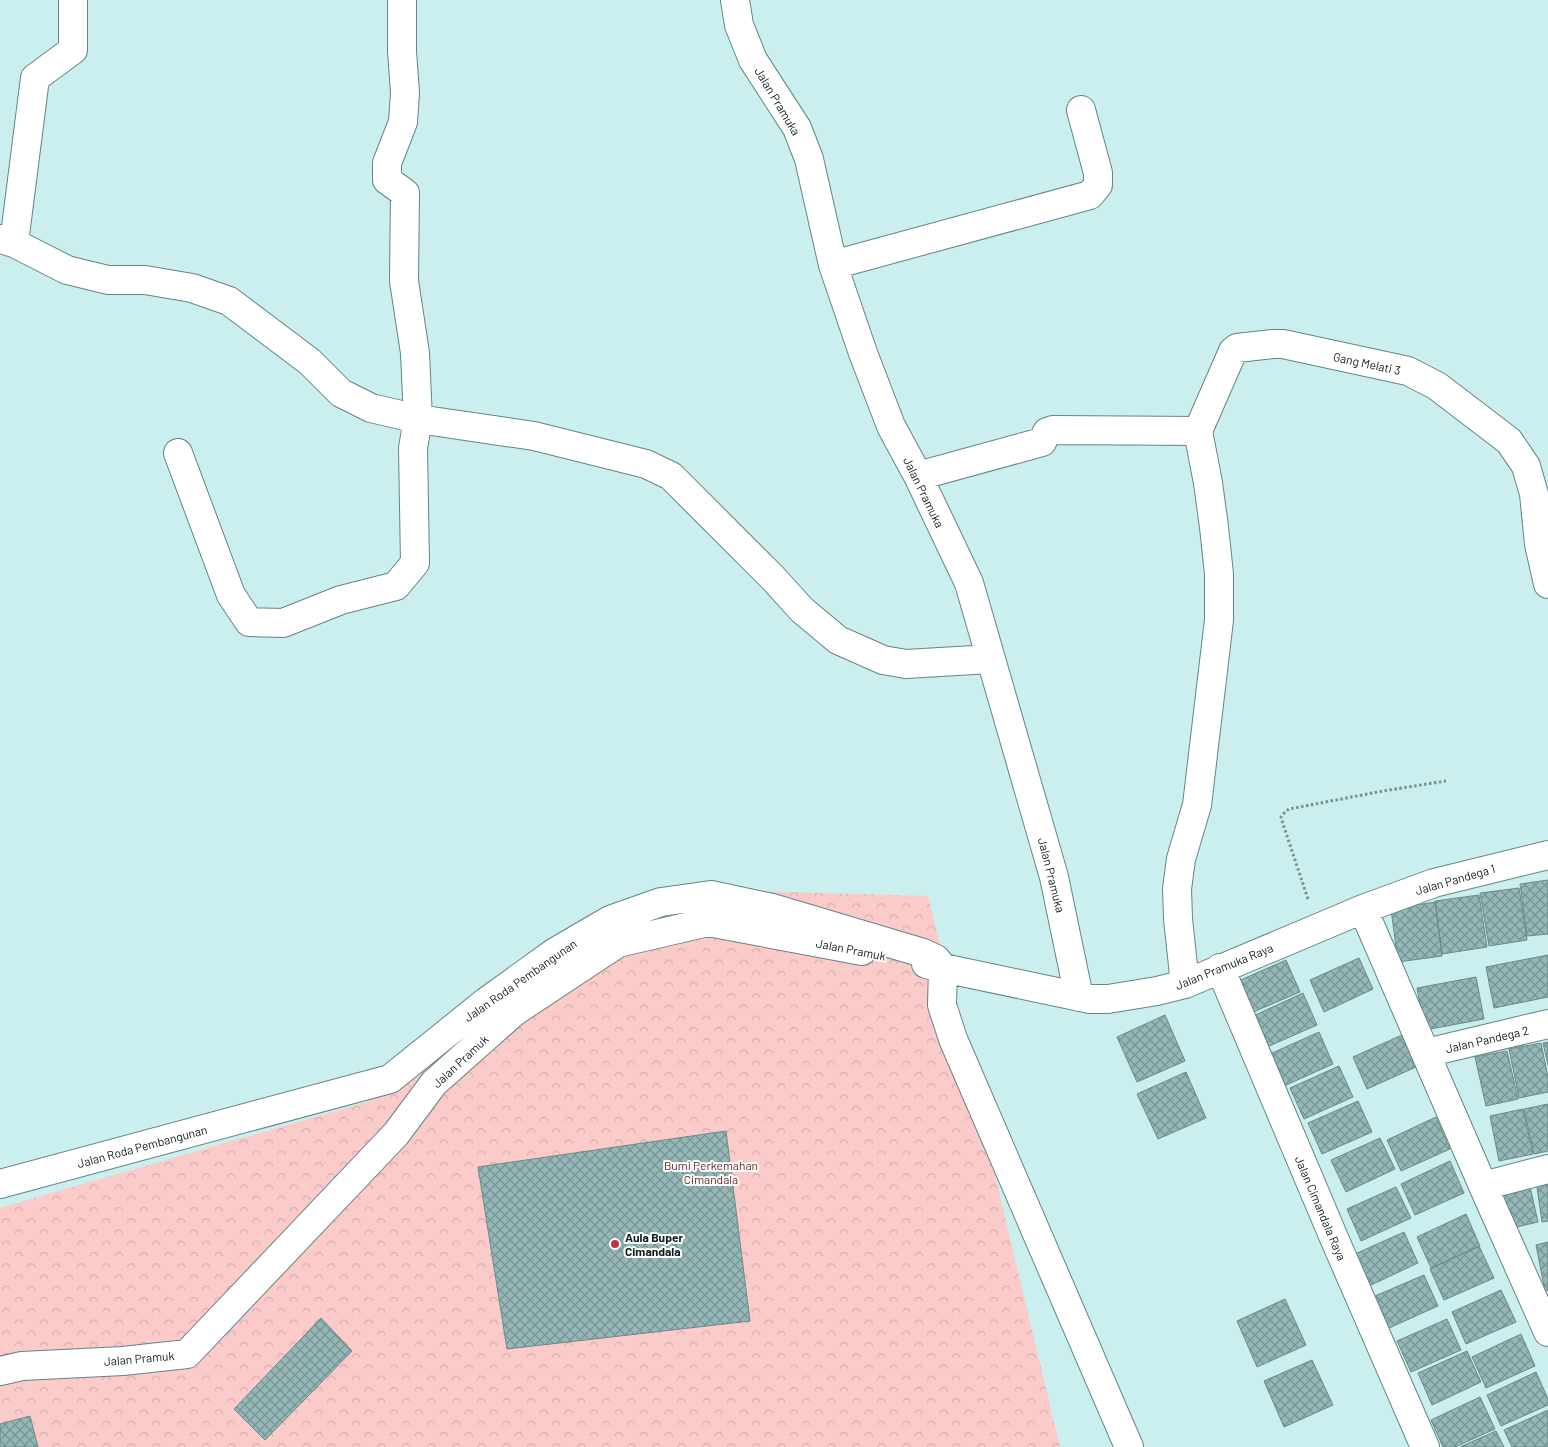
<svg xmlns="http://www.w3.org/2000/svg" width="1548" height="1447" font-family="Barlow,sans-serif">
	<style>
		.forest { fill: url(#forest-crowns) }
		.building { fill: url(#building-cross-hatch); stroke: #698a8a }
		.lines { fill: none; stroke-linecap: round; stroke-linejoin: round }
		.street-casing { stroke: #648485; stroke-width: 30 }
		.path { stroke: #789191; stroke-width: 3; stroke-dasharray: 2.5 2.5; stroke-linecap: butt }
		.street { stroke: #fff; stroke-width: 28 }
		.poi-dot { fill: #c2333d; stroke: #fff; stroke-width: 2 }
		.labels { text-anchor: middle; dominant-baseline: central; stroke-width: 4; stroke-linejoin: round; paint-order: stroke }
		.street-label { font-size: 12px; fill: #0f1c1c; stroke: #fff }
		.park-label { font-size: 12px; fill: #642526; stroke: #fff }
		.poi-label { font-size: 12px; font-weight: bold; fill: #0f1c1c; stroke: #fff; text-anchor: start }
	</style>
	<defs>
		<pattern id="forest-crowns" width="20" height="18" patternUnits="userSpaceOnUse" patternTransform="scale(1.25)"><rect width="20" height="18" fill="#fbcbc9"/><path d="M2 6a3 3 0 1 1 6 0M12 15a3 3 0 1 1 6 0" fill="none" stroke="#d6aeac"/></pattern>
		<pattern id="building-cross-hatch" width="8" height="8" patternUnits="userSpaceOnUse" patternTransform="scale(1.25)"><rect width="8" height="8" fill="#95b7b7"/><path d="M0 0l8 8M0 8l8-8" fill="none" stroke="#789494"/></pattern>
	</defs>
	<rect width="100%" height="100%" fill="#cbeeee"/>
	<path class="forest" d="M669 889 928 896 1060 1447H0V1208L367 1102 590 913Z"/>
	<path class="building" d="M1548 880V934L1527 936 1520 884Z
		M1519 888 1527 940 1489 946 1480 893Z
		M1479 895 1487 947 1442 954 1435 901Z
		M1435 902 1442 956 1398 962 1391 909Z
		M1548 955V997L1494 1008 1486 967Z
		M1359 958 1373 989 1324 1012 1310 980Z
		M1286 960 1300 992 1251 1013 1236 982Z
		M1476 977 1484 1019 1425 1030 1417 988Z
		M1303 993 1317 1025 1267 1047 1253 1016Z
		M1165 1015 1185 1061 1137 1082 1117 1037Z
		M1319 1032 1333 1064 1284 1086 1270 1054Z
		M1402 1035 1416 1067 1367 1089 1353 1057Z
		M1548 1042V1065L1543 1043Z
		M1541 1043 1548 1077V1092L1519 1098 1509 1049Z
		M1507 1051 1518 1099 1486 1106 1475 1057Z
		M1339 1066 1353 1097 1304 1119 1290 1088Z
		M1186 1072 1206 1118 1158 1139 1137 1094Z
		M1358 1101 1372 1132 1322 1154 1308 1123Z
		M1548 1104V1151L1534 1154 1524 1109Z
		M1523 1109 1533 1154 1499 1161 1490 1116Z
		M1436 1117 1450 1149 1401 1171 1387 1140Z
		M726 1131 750 1321 507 1349 478 1167Z
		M1380 1138 1395 1169 1346 1192 1331 1160Z
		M1450 1161 1464 1193 1415 1215 1401 1184Z
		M1548 1178V1221L1542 1222 1536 1180Z
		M1529 1182 1538 1222 1508 1229 1498 1189Z
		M1396 1187 1411 1218 1361 1241 1347 1209Z
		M1466 1214 1480 1246 1431 1268 1417 1237Z
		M1404 1232 1418 1263 1369 1286 1355 1254Z
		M1548 1242V1290L1545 1291 1536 1245Z
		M1479 1246 1494 1278 1444 1300 1430 1269Z
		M1424 1275 1438 1306 1389 1328 1375 1296Z
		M1501 1290 1516 1322 1466 1344 1452 1312Z
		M1285 1299 1306 1345 1257 1367 1237 1321Z
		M321 1318 352 1351 265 1440 234 1409Z
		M1447 1319 1461 1350 1411 1372 1397 1341Z
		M1521 1334 1535 1366 1486 1388 1472 1357Z
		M1467 1351 1481 1382 1432 1405 1418 1373Z
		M1312 1360 1333 1405 1284 1427 1264 1381Z
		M1536 1372 1548 1399V1405L1501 1426 1487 1395Z
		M1480 1397 1495 1429 1455 1447H1443L1431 1420Z
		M1548 1410V1447H1512L1504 1430Z
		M30 1416 38 1447H0V1424Z
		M1496 1431 1504 1447H1460Z"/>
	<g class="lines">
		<g class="street-casing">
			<path id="street" d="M735 0 739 25 753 60 797 128 809 159 833 265 863 353 891 426 918 476 969 583 1054 877 1079 997
				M0 239 14 243 67 270 108 280H145L192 288 229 301 310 362 341 393 371 408 418 419 534 436 646 464 671 476 772 577 802 610 838 640 883 660 906 664 991 659
				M14 243 35 78 73 50V0
				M833 265 1090 195 1098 185V173L1081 110
				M1198 431 1233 351 1237 348 1273 344H1283L1408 371 1437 386 1509 441 1526 466 1534 494 1539 544 1548 584
				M178 453 231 595 249 622 283 623 341 600 396 586 415 563 413 448 418 419 415 353 404 281 405 193 387 180V163L403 122 405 93 402 51V0
				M918 476 1042 442 1047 432 1053 430 1198 431
				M1363 909 1483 1186 1548 1332
				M926 964 943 968 942 1005 953 1039 1129 1447
				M1220 968 1334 1238 1425 1447
				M1185 984 1178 919 1177 889 1181 859 1197 805 1219 620V574L1214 527 1208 483 1198 431
				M1426 1053 1548 1024
				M0 1184 390 1079 487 1001 555 952 610 920 661 902 711 895 772 908 923 953 936 959 943 968 1090 999H1108L1157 991 1185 984 1363 909 1434 883 1548 855
				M1483 1186 1548 1169
				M0 1371 22 1366 123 1361 187 1354 396 1134 434 1083 514 1012 618 943 708 922 862 951"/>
		</g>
		<path class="path" d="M1308 899 1283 824 1281 817 1285 812 1289 809 1383 791 1446 781"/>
		<use href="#street" class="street"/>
	</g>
	<circle class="poi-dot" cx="615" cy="1244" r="5"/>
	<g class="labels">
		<g class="street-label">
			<text transform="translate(778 101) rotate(59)">Jalan Pramuka</text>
			<text transform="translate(1367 363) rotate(12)">Gang Melati 3</text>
			<text transform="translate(924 492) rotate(64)">Jalan Pramuka</text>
			<text transform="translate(1052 875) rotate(76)">Jalan Pramuka</text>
			<text transform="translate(1455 879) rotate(-16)">Jalan Pandega 1</text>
			<text transform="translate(851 949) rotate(11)">Jalan Pramuk</text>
			<text transform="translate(1224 966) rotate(-22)">Jalan Pramuka Raya</text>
			<text transform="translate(520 980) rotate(-35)">Jalan Roda Pembangunan</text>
			<text transform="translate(1487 1039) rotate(-13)">Jalan Pandega 2</text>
			<text transform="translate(460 1061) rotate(-43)">Jalan Pramuk</text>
			<text transform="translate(142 1146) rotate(-15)">Jalan Roda Pembangunan</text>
			<text transform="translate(1321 1208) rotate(67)">Jalan Cimandala Raya</text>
			<text transform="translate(139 1358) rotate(-5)">Jalan Pramuk</text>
		</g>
		<g class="park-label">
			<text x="711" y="1165">Bumi Perkemahan<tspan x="711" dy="14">Cimandala</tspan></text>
		</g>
		<g class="poi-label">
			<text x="625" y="1237">Aula Buper<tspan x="625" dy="14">Cimandala</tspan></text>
		</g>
	</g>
</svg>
